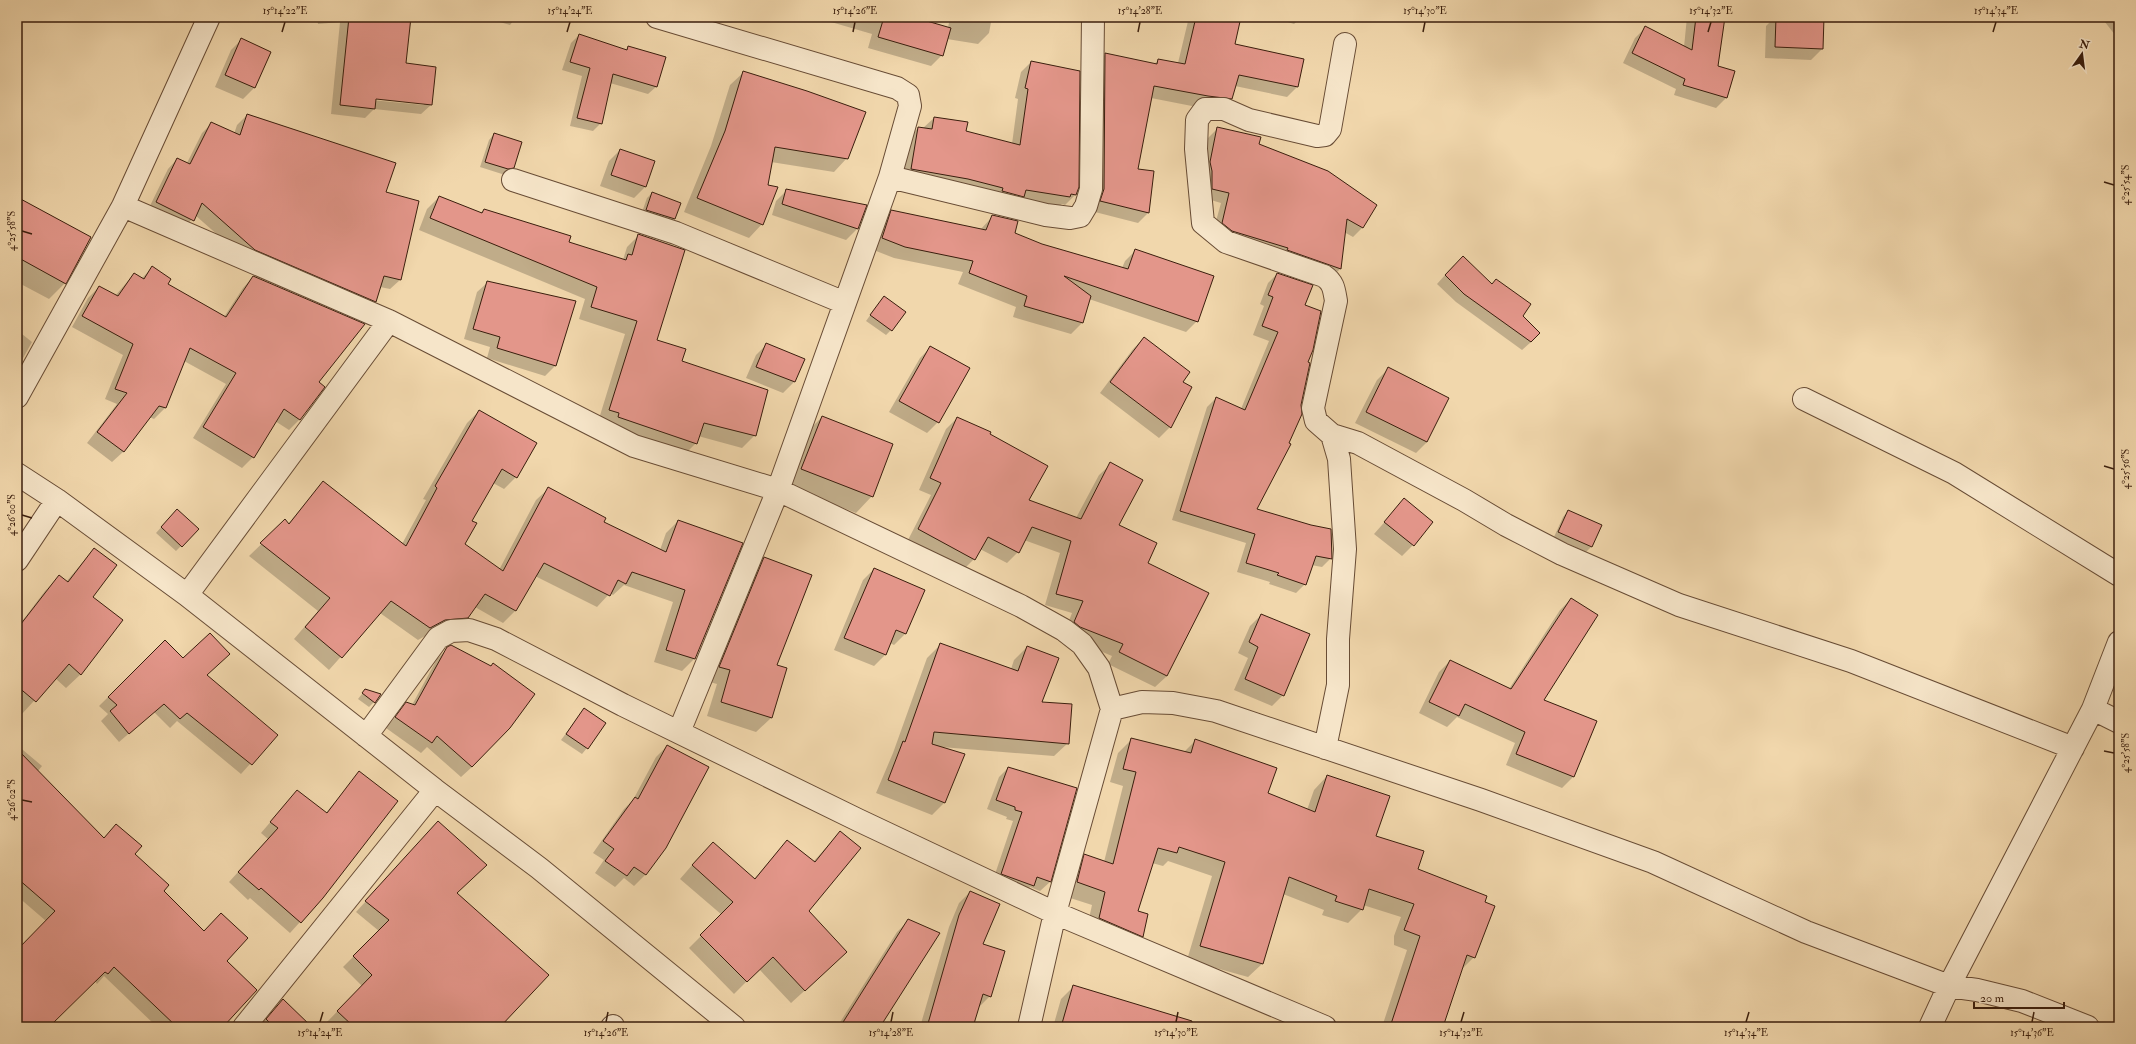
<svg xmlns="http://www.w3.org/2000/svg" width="2136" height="1044" font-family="'IM FELL Double Pica',serif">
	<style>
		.shadow { fill: #0003; fill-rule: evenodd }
		.building { fill: #e3968a; stroke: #3a1e0d }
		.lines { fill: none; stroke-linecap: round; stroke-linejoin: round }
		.minor-casing { stroke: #684c35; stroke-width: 24 }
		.minor { stroke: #f6e5c9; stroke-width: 22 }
		.ticks { fill: none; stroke: #3a1e0d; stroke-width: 1.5 }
		.neatline { fill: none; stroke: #3a1e0d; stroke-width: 1.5 }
		.ticks-label { font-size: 10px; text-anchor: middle; fill: #3a1e0d }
	</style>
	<rect width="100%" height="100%" fill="#f1d7ac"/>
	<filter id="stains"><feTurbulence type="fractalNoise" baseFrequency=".005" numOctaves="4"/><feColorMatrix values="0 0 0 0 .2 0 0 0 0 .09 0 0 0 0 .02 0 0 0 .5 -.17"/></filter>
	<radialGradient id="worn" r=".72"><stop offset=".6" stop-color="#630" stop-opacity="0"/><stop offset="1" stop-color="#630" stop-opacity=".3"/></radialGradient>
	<path class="shadow" d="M317 17H410L405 64 431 105 421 114 374 109 365 118 331 114 340 22 318 24ZM371 98 424 103V105L371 100Z
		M516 17 510 25 486 18 487 17Z
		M814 17H909L948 28 950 17H992L989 33 978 44 947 39 942 55 931 66 868 48 872 34Z
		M1189 17H1240L1234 45 1297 87 1287 97 1235 86 1231 98 1220 109 1197 107 1151 98 1137 170 1153 172 1148 213 1138 223 1091 211 1095 64 1106 54 1154 64 1159 60 1178 63Z
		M1272 17H1302L1294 24Z
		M1687 17H1724L1717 67 1726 98 1716 108 1674 95 1676 89 1623 63 1635 38 1645 28 1684 47Z
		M1775 17H1823L1822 49 1811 60 1765 58 1766 26Z
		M2101 17H2119V40Z
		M579 35 626 50 629 47 657 86 648 94 610 83 601 123 593 131 570 126 582 76 562 70 571 43Z
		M242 39 270 52 254 88 243 99 215 87 231 50Z
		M1031 62 1075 195 1065 205 1062 204 1058 207 901 179 908 138 918 128H923L934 118 965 132 1012 144 1018 99 1015 98 1021 72Z
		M744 72 847 158 834 172 771 162 762 224 749 238 684 212 711 146 730 85Z
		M247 115 385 193 400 280 390 289 380 287 375 301 365 311 245 259 195 215 183 230 147 212 168 169 177 159 187 163 202 133 212 123 234 134 237 125Z
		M1218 128 1258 145 1376 205 1362 228 1353 237 1344 232 1340 269 1331 278 1213 232 1221 203 1204 198 1201 172 1208 138Z
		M494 134 513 167 508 173 502 174 480 167 489 140Z
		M620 150 645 187 634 198 600 186 609 161Z
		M787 190 865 206 857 229 846 240 772 215 776 201Z
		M652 193 680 203 674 219 669 224 641 215 647 198Z
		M439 197 480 213 484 210 568 243 623 260 627 247 639 235 656 340 755 435 742 448 698 436 696 443 684 455 598 422 625 334 579 319 585 299 419 230 427 209Z
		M17 203 65 283 49 299 17 282Z
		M892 211 980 230 993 216 1014 234 1041 245 1122 268 1125 261 1136 250 1197 321 1186 332 1089 299 1082 323 1071 334 1013 317 1016 307 958 284 963 272 894 258 871 249 881 222Z
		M1454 265 1522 316 1531 342 1522 350 1456 302 1437 284Z
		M152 268 167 284 224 317 243 288 253 277 318 382 300 419 289 430 275 421 253 457 242 468 193 438 226 384 184 361 165 408 154 419 149 417 123 452 112 462 87 443 117 404 105 399 123 355 72 327 88 298 99 287 115 296 134 274 141 279Z
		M1277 274 1304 305 1256 510 1331 558 1322 567 1311 565 1305 584 1296 593 1269 584 1270 582 1237 572 1246 543 1172 520 1207 407 1216 398 1241 409 1269 341 1253 335 1264 306 1260 304 1268 283Z
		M488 282 556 365 545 376 487 358 490 347 464 339 477 292Z
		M879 303 891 330 886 335 866 321Z
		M17 330 32 342 17 369Z
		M1144 338 1181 383 1191 387 1170 427 1159 438 1100 393 1133 349Z
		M767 344 803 360 794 382 783 393 746 378 756 355Z
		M931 347 938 422 927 433 889 412 920 358Z
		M1388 369 1427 442 1416 453 1355 423 1377 380Z
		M479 411 516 477 504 489 493 483 471 521 464 544 499 570 536 500 549 488 603 522 660 550 666 533 678 521 694 659 682 671 654 662 673 602 624 585 613 595 610 593 597 607 535 576 515 611 503 623 475 607 455 629 432 632 418 640 380 613 329 670 294 639 318 611 249 556 285 521 288 524 323 482 402 544 426 500 423 499 467 423Z
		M822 417 872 496 856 513 785 485 806 433Z
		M957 418 989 434 1027 500 1076 518 1099 475 1111 464 1118 525 1146 564 1167 676 1155 687 1108 664 1112 656 1069 638 1064 634 1072 613 1045 605 1060 553 1024 540 1018 552 1007 563 980 549 974 559 963 570 908 540 931 495 919 490 946 429Z
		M1404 500 1413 545 1402 556 1374 534Z
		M1568 511 1601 526 1591 547 1586 552 1554 537 1563 517Z
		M172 515 198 529 176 551 156 533Z
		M94 549 91 597 81 674 66 688 55 678 21 715 17 712V628L45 591 59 577 66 582Z
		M764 558 771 718 756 732 707 716 717 684 706 681 750 572Z
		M874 569 923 590 905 634 894 645 890 643 885 655 874 666 834 650 863 580Z
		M1571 599 1542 700 1595 722 1573 777 1562 788 1506 765 1515 743 1457 717 1447 727 1419 713 1439 672 1450 661 1509 689 1560 610Z
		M1261 615 1283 695 1272 706 1234 690 1248 658 1238 653 1250 626Z
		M165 641 183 659 276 735 241 774 177 721 170 728 154 712 119 742 101 721 108 714 99 706Z
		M940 645 1011 669 1014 660 1027 647 1041 703 1068 743 1054 756 941 747 945 802 932 815 876 793 893 753 927 658Z
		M448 648 472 767 461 777 427 747 421 753 386 728 407 703 412 705 437 659Z
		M365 690 374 702 369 707 358 699Z
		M584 709 587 748 582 754 561 740Z
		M1132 739 1184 752 1196 740 1267 794 1307 810 1314 790 1327 776 1374 836 1417 870 1474 957 1460 971 1442 1027H1382L1407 950 1394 945V936L1401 917 1363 905 1362 909 1348 923 1322 915 1324 910 1283 894 1262 964 1248 977 1187 960 1212 876 1168 861 1163 866 1152 863 1137 912 1142 936 1129 950 1086 932 1092 905 1064 896 1071 869 1085 855 1104 862 1123 786 1110 782 1118 753Z
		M17 745 42 766 38 771 103 839 134 854 162 892 226 961 221 1027H157L104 976 97 984 95 981 47 1027H17V951L46 921 17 896Z
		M667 746 665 847 645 875 634 886 624 878 615 887 595 873 604 860 593 853 624 809 633 800 656 757Z
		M1008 768 1076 789 1050 882 1040 891 1030 887 1023 894 992 883 1013 821 1006 819 1007 817 987 809 999 777Z
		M359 773 300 922 290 933 250 898 248 900 229 882 268 839 261 833 297 791 325 814Z
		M840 832 807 911 833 965 791 1003 759 969 734 994 689 948 722 915 680 879 700 856 754 879 787 841 813 862Z
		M427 834 456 893 548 975 500 1027H332L327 1022 362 986 343 967 379 931 356 912Z
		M970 892 981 945 990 996 979 1007 972 1027H920L949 927 959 903Z
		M908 921 879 1027H837L897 932Z
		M1074 986 1146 1027H1053L1061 999Z
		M283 1000 308 1027H259Z"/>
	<path class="building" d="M349 17H411L406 63 436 67 432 105 376 99 375 109 340 105Z
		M884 17H913L951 28 943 56 878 37Z
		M1196 17H1241L1235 44 1304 59 1298 87 1239 75 1232 99 1208 96 1154 86 1138 169 1154 171 1149 213 1100 201 1104 189 1105 53 1157 64 1158 59 1185 64Z
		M1696 17H1725L1718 66 1735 71 1727 98 1683 85 1685 79 1632 53 1645 26 1692 50Z
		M1776 17H1824L1823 49 1775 47Z
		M579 34 627 50 628 46 666 57 657 87 613 74 602 124 577 118 590 68 570 62Z
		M241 38 271 52 255 88 225 75Z
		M1031 61 1080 71 1079 187 1076 195 1071 194 1070 197 1026 190 1024 197 1002 191 1003 188 968 179 911 169 918 127 932 129 934 117 968 122 966 131 1020 145 1028 89 1025 88Z
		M743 71 807 91 866 112 848 159 775 147 768 185 778 187 763 225 697 198 725 131Z
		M247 114 396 163 386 192 419 201 401 280 384 276 376 302 255 250 202 203 194 221 156 202 177 158 190 164 211 122 240 135Z
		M1217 127 1261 137 1259 144 1328 171 1377 205 1363 228 1347 219 1341 269 1287 250 1288 248 1232 231 1222 223 1229 193 1212 189V171L1210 162Z
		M494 133 522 142 514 168 508 169 485 162Z
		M620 149 655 161 646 187 611 175Z
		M786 189 867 205 858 229 782 204Z
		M652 192 681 203 675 219 646 210Z
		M439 196 482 213 484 209 571 236 569 242 626 260 628 254 632 255 638 234 685 250 657 340 686 349 682 361 768 390 756 436 704 423 697 444 618 417 619 413 609 410 637 321 591 307 597 287 430 218Z
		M17 197 91 237 66 284 17 257Z
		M891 210 986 230 992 215 1018 221 1015 233 1042 244 1128 269 1135 249 1214 276 1198 322 1064 276 1091 296 1083 323 1024 306 1027 296 969 273 973 261 905 247 882 238Z
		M1463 256 1492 284 1496 279 1531 304 1523 316 1540 333 1531 342 1464 294 1445 275Z
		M152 266 171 279 168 284 226 317 253 276 365 324 319 382 325 387 300 420 284 409 254 458 203 427 236 373 190 348 166 408 159 406 124 452 97 432 127 393 115 389 133 344 82 316 99 286 118 296 134 273 144 279Z
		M1277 273 1313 285 1305 305 1321 311 1313 350 1308 362 1310 363 1301 405 1302 414 1289 443 1291 444 1257 509 1311 525 1331 529 1332 559 1316 556 1306 585 1277 575 1279 573 1246 563 1255 534 1180 511 1216 397 1245 410 1278 332 1262 326 1273 297 1268 295Z
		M487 281 576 301 556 366 497 348 500 337 473 329Z
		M884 296 906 312 892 331 870 315Z
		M1144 337 1190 372 1183 382 1192 387 1171 428 1110 382Z
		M766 343 805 359 795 382 756 367Z
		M930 346 970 368 939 423 899 401Z
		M1388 367 1449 398 1427 442 1366 412Z
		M479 410 537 443 517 478 502 469 472 521 477 523 465 544 503 571 548 487 606 518 604 522 666 552 678 520 743 543 695 659 666 650 685 590 632 572 626 584 618 580 610 596 544 563 516 611 485 594 468 618 445 620 430 628 391 601 342 658 305 627 330 598 260 543 285 519 289 524 323 481 406 546 437 488 435 486Z
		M822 416 893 444 873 497 801 469Z
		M957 417 991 432 990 434 1048 466 1029 500 1081 519 1110 462 1143 480 1119 525 1157 543 1148 563 1209 593 1167 676 1119 652 1123 644 1080 627 1074 622 1083 601 1056 594 1071 541 1032 527 1019 553 988 537 975 560 918 529 941 483 930 478Z
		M1404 498 1433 522 1414 546 1384 522Z
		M177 509 199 529 182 547 161 527Z
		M1568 510 1602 525 1592 547 1558 532Z
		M94 548 117 565 93 597 123 620 81 675 69 664 36 702 17 686V629L59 575 68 582Z
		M764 557 812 575 777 665 787 668 772 718 721 702 730 670 719 667Z
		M874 568 925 590 906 634 896 630 886 655 844 638Z
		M1571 598 1598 615 1544 700 1597 721 1574 777 1516 754 1525 732 1465 704 1459 716 1429 702 1450 660 1511 689Z
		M1261 614 1310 634 1284 696 1245 679 1258 647 1249 642Z
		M210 633 230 654 207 675 278 735 252 765 187 713 180 719 164 704 129 734 110 711 117 705 108 697 165 640 183 658Z
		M940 643 1018 671 1027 646 1059 658 1042 702 1072 704 1069 744 934 732 932 744 965 754 945 803 888 780 903 741 905 742Z
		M451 645 491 666 493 663 535 694 510 728 472 767 437 736 432 743 395 717 406 702 415 705 447 647Z
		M365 689 381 694 375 703 362 693Z
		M584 708 606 723 588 749 566 734Z
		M1131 738 1191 753 1195 739 1277 768 1268 793 1315 812 1327 775 1390 796 1376 836 1424 851 1418 869 1487 896 1485 902 1495 906 1475 958 1467 955 1443 1027H1390L1420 936 1404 930 1414 904 1369 889 1363 910 1335 901 1337 896 1289 877 1263 964 1200 946 1225 862 1179 847 1177 853 1158 848 1138 911 1148 914 1143 937 1099 918 1105 892 1077 882 1084 854 1113 864 1136 772 1123 769Z
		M667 745 709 767 666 848 646 875 634 867 627 876 605 861 614 849 603 841 635 797 638 799Z
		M17 749 104 838 116 824 142 846 135 854 169 885 164 891 204 931 221 913 248 938 227 961 257 990 223 1027H177L114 967 108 974 105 972 49 1027H17V950L55 911 17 878Z
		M1008 767 1077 788 1051 882 1037 877 1034 886 1001 874 1022 812 1015 810V807L996 800Z
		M359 771 398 801 323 898 301 923 261 888 259 890 238 872 278 828 270 822 297 790 327 813Z
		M438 821 487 865 457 893 549 975 500 1027H354L337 1011 372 975 353 956 389 920 365 901Z
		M840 831 861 848 809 911 847 952 805 991 773 957 747 982 700 935 733 902 692 865 713 842 755 879 787 840 815 862Z
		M970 891 1000 904 983 944 1005 951 991 997 983 994 973 1027H927L959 915Z
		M908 919 940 933 880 1027H840Z
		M1073 985 1192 1021 1191 1027H1061Z
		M283 999 312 1027H274L266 1019Z"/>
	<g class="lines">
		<g class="minor-casing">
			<path id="minor" d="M657 17 897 88 908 95 910 106 890 177 778 490 679 732
				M890 177 1046 215 1070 218 1080 216 1086 206 1091 189 1093 17
				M513 180 676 233 845 303
				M123 206 389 321 634 446 778 490 1021 606 1064 630 1082 644 1099 668 1112 709 1142 702 1173 703 1216 711 1481 800 1653 862 1806 932 1949 986 1977 990 2022 1001 2088 1027
				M17 397 123 206 209 17
				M1804 399 1954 473 2119 575
				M1332 435 1358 443 1464 500 1506 525 1562 554 1679 605 1851 661 2073 748
				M17 474 57 500 187 595 435 790 539 868 734 1027
				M17 560 57 500
				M187 595 389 321
				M2093 709 2119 722
				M366 736 438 638 451 631 469 630 496 639 623 705 858 820 1055 913 1325 1027
				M1325 748 1338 685V639L1345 549 1339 459 1332 435 1316 421 1313 408 1336 301C1334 290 1334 283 1324 276L1226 242 1203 223 1196 149 1197 120 1205 109H1224L1249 120 1317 136 1325 135 1330 129 1345 44
				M244 1027 435 790
				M612 1027 613 1026
				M1029 1027 1055 913 1112 709
				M1930 1027 1949 986 2093 709 2119 642"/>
		</g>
		<use href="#minor" class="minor"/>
	</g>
	<path class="ticks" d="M282 32 285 22M567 32 570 22M853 32 855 22M1138 32 1140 22M1423 32 1425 22M1708 32 1711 22M1993 32 1996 22M2104 182 2114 185M22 231 32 234M2104 466 2114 469M22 515 32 518M2104 751 2114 753M22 800 32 802M320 1022 323 1012M606 1022 608 1012M891 1022 893 1012M1176 1022 1178 1012M1461 1022 1464 1012M1746 1022 1749 1012M2032 1022 2034 1012"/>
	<rect width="2136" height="1044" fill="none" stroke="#f1d7ac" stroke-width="44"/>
	<g transform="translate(2082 54) rotate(14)" stroke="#f6e5c9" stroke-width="3" paint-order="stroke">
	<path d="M0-3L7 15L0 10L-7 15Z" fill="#3a1e0d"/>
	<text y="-6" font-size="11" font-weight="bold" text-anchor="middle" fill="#3a1e0d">N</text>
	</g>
	<path d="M1974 1002v6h90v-6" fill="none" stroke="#3a1e0d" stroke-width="2"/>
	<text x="1980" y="1002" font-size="12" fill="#3a1e0d" stroke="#f6e5c9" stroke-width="3" paint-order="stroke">20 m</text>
	<rect x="22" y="22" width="2092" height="1000" class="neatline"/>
	<g class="ticks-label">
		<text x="285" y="14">15°14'22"E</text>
		<text x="570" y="14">15°14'24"E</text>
		<text x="855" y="14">15°14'26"E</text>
		<text x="1140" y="14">15°14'28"E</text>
		<text x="1425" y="14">15°14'30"E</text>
		<text x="1711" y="14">15°14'32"E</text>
		<text x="1996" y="14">15°14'34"E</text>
		<text transform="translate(2125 185) rotate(-90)" y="4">4°25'54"S</text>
		<text transform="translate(11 231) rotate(-90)" y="4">4°25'58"S</text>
		<text transform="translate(2125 469) rotate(-90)" y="4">4°25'56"S</text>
		<text transform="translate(11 515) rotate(-90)" y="4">4°26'00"S</text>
		<text transform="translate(2125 753) rotate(-90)" y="4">4°25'58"S</text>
		<text transform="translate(11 800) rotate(-90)" y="4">4°26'02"S</text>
		<text x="320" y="1036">15°14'24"E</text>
		<text x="606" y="1036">15°14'26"E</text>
		<text x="891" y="1036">15°14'28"E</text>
		<text x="1176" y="1036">15°14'30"E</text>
		<text x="1461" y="1036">15°14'32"E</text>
		<text x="1746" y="1036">15°14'34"E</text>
		<text x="2032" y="1036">15°14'36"E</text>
	</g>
	<rect width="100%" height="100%" filter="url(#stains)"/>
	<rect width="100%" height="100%" fill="url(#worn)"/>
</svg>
